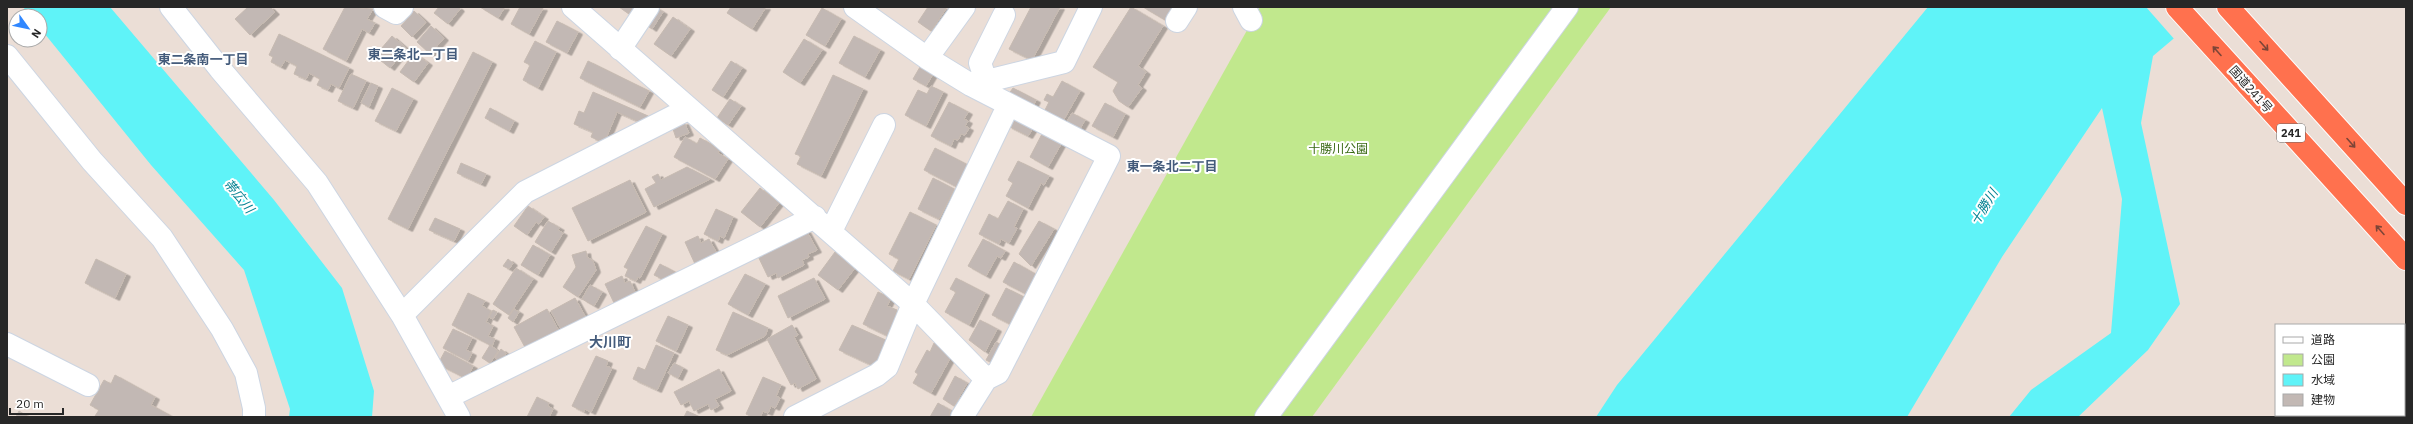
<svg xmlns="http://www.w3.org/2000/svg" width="2413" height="424" font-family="'IBM Plex Sans','Noto Sans JP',sans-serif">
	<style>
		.green { fill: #c1e88d }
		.water { fill: #5ff3f8 }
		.pier { fill: #ebded6 }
		.building { fill: #c2b8b4; stroke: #c6bab1; filter: url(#shadow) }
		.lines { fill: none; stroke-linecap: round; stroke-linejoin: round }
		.minor-casing { stroke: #ccd5e2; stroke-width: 24 }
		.highway-casing { stroke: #fff; stroke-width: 24 }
		.minor { stroke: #fff; stroke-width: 22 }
		.highway { stroke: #ff714e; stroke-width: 22 }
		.oneway { stroke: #7d4537 }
		.labels { text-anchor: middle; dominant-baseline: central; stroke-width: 4; stroke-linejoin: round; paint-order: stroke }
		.shield { fill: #fff; stroke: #686868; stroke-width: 1 }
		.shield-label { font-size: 11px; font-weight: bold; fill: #272727 }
		.street-label { font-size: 12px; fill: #272727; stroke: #fff }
		.park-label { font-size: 12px; fill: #386813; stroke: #fff }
		.neighbourhood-label { font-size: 13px; font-weight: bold; fill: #445b7b; stroke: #fff }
		.water-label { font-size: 13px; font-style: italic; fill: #048292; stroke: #fff }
		.quarter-label { font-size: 14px; font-weight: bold; fill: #445b7b; stroke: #fff }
	</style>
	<defs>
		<filter id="shadow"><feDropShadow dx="4.5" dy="2.5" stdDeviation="0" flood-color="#0004"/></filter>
	</defs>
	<rect width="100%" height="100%" fill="#ebded6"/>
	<path class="green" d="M1260 7H1611L1312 417H1031Z"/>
	<path class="water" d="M23 7H110L274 200 342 288 374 391 372 417H289L290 409 244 270 151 165 40 28V16H31Z
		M1928 7H2211L2153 56 2141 123 2180 304 2148 350 2078 417H2009L2031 390 2111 333 2122 199 2102 108 2002 257 1907 417H1596L1617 385Z"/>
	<path class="pier" d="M2146 7H2213L2175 40Z"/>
	<path class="building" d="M248 7H270L275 12 250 35 235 19Z
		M345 7 373 9 367 19 375 23 369 33 362 29 346 61 323 49Z
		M439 7H458L460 9 448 24 434 13Z
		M480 7H505L498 18Z
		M520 7 543 8 529 34 511 24Z
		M619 7H634L629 14Z
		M655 7 663 12 652 29 645 24Z
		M731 7H766L752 29 727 13Z
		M928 7H947L931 31 918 22Z
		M1031 7H1060L1032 60 1009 49Z
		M1131 7 1163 26 1138 66 1146 72 1138 85 1142 88 1128 107 1119 101 1113 91 1118 82 1093 67Z
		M1143 7H1170L1172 8 1165 20Z
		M822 8 841 19 825 46 806 35Z
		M414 11 426 22 412 37 401 26Z
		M673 17 690 29 671 56 654 44Z
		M557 21 578 32 567 53 546 42Z
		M431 26 444 38 430 54 417 42Z
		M279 34 349 68 339 88 331 84 328 90 317 85 320 79 309 73 306 79 294 74 297 66 285 60 281 67 271 62 273 57 269 55Z
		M392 36 406 48 390 68 375 56Z
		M854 36 880 50 865 77 839 63Z
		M804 39 822 50 800 83 783 72Z
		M535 41 556 52 538 88 523 80 530 65 524 62Z
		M473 52 492 62 408 229 388 219Z
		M414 53 428 63 414 82 400 72Z
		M588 61 649 91 640 107 580 78Z
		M731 61 742 68 723 97 712 90Z
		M920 67 933 74 926 86 913 79Z
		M351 74 366 81 353 108 338 101Z
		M833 75 863 89 821 176 797 164 801 156 795 154Z
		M1062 81 1080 91 1063 121 1045 110 1049 102 1044 100 1047 94 1053 97Z
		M371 83 378 86 369 107 361 103Z
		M931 86 943 92 926 126 905 115 918 90 927 94Z
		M392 88 413 99 396 131 375 121Z
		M1013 88 1036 100 1032 108 1008 95Z
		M593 92 648 116 644 124 617 112 604 143 591 137 593 132 574 124 579 111 584 113Z
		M730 99 741 106 728 125 717 118Z
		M949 102 968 112 964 119 968 121 965 126 969 128 965 135 961 134 958 140 954 139 951 146 931 136Z
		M1105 103 1125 114 1113 137 1092 126Z
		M490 108 514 121 509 131 485 118Z
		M1072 113 1085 120 1078 132 1065 125Z
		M1012 118 1033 128 1028 136 1008 126Z
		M684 122 689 133 676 138 672 126Z
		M1042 134 1061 144 1048 167 1030 157Z
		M685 137 697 144 700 138 720 149 718 153 728 159 715 179 674 157Z
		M935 148 968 165 957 187 924 170Z
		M1018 161 1049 176 1044 185 1041 183 1028 208 1006 196 1013 183 1008 180Z
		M461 163 486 174 481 184 457 173Z
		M687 167 710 179 654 207 645 189 656 183 652 177 658 174 661 180Z
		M933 178 954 189 939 219 918 209Z
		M630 180 646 212 588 241 572 208Z
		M760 188 779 203 760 227 741 212Z
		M1008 201 1023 209 1014 227 1017 228 1009 243 1001 239 999 244 979 234 989 214 998 219Z
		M528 206 544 217 539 224 536 222 527 235 514 226Z
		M716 209 733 217 724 238 720 236 718 241 704 234Z
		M910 212 936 225 909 279 893 271 899 259 889 254Z
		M435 218 460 229 454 241 429 230Z
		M548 221 560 228 558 230 563 233 551 252 535 242Z
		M1039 221 1054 229 1031 266 1019 254Z
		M646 226 662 234 640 278 638 277 636 281 625 276 628 269 624 267Z
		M806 230 817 250 808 254 809 257 802 260 804 265 778 278 776 273 768 277 757 254Z
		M698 236 701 243 709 239 717 254 695 264 685 242Z
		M983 239 1005 251 1001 258 997 256 986 276 968 266Z
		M533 245 550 255 538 275 521 265Z
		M586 251 587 257 593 261 596 270 578 297 563 287 576 267 572 255Z
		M835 252 855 268 838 290 818 275Z
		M96 259 126 274 115 298 85 283Z
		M508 259 513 263 509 269 503 266Z
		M1014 262 1037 275 1026 294 1003 282Z
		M660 264 677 273 666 281 654 275Z
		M516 268 533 279 509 315 493 304Z
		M745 274 765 284 748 315 728 304Z
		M622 276 625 283 630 281 636 294 615 305 605 284Z
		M814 278 825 299 788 318 778 296Z
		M956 278 985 293 969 325 945 312 956 292 950 289Z
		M590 285 602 292 594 306 582 299Z
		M1006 288 1026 298 1012 325 992 315Z
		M878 292 891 298 887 306 897 310 895 315 900 317 890 337 863 324Z
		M468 293 485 301 482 306 491 311 486 322 493 326 488 336 495 339 492 346 452 325Z
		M575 298 586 318 562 331 551 311Z
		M514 309 519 312 513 322 508 318Z
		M547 309 560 333 527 351 514 327Z
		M493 310 497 312 493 319 489 317Z
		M733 312 768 328 765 336 727 355 716 350Z
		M668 316 688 325 676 351 656 341Z
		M980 320 997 329 985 352 969 340Z
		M792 325 798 335 794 337 816 379 798 389 795 383 791 385 767 339Z
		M852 325 890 342 878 368 839 350Z
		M453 329 472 338 466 350 472 353 468 361 443 348Z
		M996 342 1004 346 994 364 986 360Z
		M934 343 953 353 931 393 913 383 918 374 915 372 927 350 930 352Z
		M490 345 498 351 490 363 482 358Z
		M656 345 674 353 657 390 633 379 638 367 645 370Z
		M501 349 506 353 501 362 495 358Z
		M445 351 473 366 467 379 438 364Z
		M596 356 608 361 606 366 612 368 591 412 585 409 584 412 572 406Z
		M674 363 683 368 678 378 668 373Z
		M719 369 731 391 715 399 719 406 711 410 708 404 694 411 689 401 681 405 674 392Z
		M115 375 155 397 151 405 173 417 95 416 99 410 90 405 104 380 111 384Z
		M955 376 967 383 954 406 943 399Z
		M763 377 781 385 776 396 780 398 775 408 771 406 768 413 763 411 760 417H752L746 414Z
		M537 397 549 403 548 406 553 409 549 417H527Z
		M938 403 950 410 949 417H930Z
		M19 411 29 417H16Z
		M687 411 700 417H684Z"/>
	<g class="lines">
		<g class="minor-casing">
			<path id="minor" d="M171 7 220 69 317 183 402 315 459 417
				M385 7 396 13 402 7
				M573 7 913 304 986 379
				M855 7 927 58 971 85 1109 156 998 373 986 379 962 417
				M1244 7 1251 20
				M1177 21 1186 7
				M620 49 648 7
				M7 56 92 161 162 238 222 329 246 373 254 408V417
				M927 58 964 7
				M986 81 980 63 1004 15
				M971 85 1064 62 1091 7
				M831 231 884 125
				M402 315 525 192 688 109
				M7 344 88 385
				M448 397 815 217
				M795 417 877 375 887 367 913 304 1008 106
				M1266 417 1567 7"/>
		</g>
		<g class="highway-casing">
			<path id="highway" d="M2177 7 2406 259
				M2228 7 2406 204"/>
		</g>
		<use href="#minor" class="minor"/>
		<use href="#highway" class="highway"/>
	</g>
	<defs><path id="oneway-shaft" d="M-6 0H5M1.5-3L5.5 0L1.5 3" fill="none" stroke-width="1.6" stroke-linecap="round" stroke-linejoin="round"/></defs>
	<g class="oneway">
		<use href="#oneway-shaft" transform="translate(2264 46) rotate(48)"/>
		<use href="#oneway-shaft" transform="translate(2217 51) rotate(-132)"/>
		<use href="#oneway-shaft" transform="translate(2351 143) rotate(48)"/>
		<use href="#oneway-shaft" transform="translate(2380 230) rotate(-132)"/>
	</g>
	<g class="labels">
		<rect class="shield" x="2277" y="124" width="28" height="18" rx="3"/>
		<g class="shield-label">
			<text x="2291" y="133">241</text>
		</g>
		<g class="street-label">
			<text transform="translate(2251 89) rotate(48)">国道241号</text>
		</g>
		<g class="park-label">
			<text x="1338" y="148">十勝川公園</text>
		</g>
		<g class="neighbourhood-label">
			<text x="413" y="54">東二条北一丁目</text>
			<text x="203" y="59">東二条南一丁目</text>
			<text x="1172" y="166">東一条北二丁目</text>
		</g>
		<g class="water-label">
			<text transform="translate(239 196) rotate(51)">帯広川</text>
			<text transform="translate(1984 207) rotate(-58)">十勝川</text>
		</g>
		<g class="quarter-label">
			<text x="610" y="342">大川町</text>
		</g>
	</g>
	<rect width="2413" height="424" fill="none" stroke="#272727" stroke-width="16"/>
	<rect x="2275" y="324" width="130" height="92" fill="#ffffff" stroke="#a9a9a9"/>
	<rect x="2283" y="337" width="20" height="6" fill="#ffffff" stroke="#a9a9a9"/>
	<text x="2311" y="344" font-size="12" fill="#272727">道路</text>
	<rect x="2283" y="354" width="20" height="12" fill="#c1e88d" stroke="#a9a9a9"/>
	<text x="2311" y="364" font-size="12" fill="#272727">公園</text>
	<rect x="2283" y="374" width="20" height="12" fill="#5ff3f8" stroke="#a9a9a9"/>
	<text x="2311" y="384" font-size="12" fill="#272727">水域</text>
	<rect x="2283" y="394" width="20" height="12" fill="#c2b8b4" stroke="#a9a9a9"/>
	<text x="2311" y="404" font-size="12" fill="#272727">建物</text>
	<g transform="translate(28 28) rotate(123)"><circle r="19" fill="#ffffff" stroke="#a9a9a9"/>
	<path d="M0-3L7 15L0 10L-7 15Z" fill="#3087ff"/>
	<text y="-6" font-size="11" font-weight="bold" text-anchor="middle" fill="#272727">N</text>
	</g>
	<path d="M10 408v6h53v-6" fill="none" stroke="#272727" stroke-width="2"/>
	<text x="16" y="408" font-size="12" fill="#272727" stroke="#ffffff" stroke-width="3" paint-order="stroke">20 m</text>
</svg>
